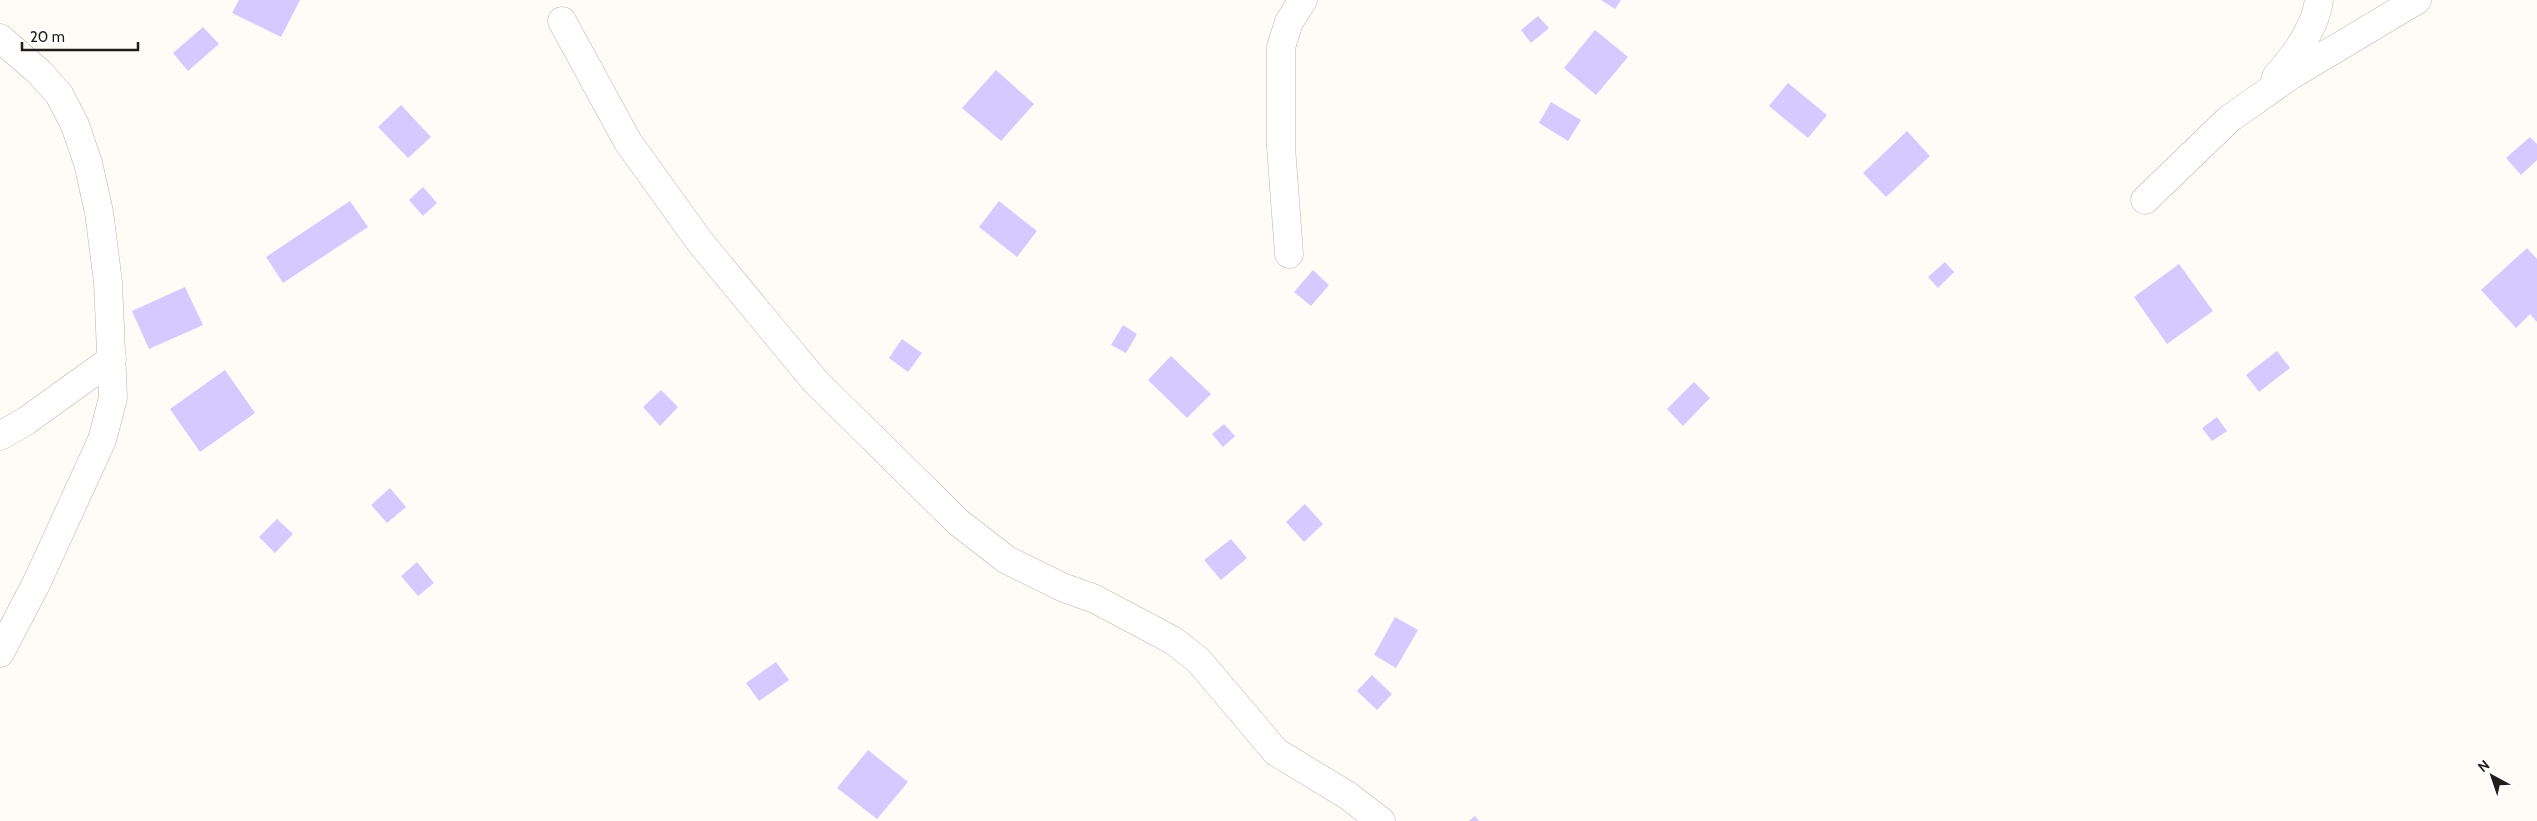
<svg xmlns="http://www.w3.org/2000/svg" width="2537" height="821" font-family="Cabin,sans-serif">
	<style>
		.building { fill: #d4caff }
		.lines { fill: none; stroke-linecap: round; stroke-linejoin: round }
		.street-casing { stroke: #bdb4ab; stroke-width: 29 }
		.street { stroke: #fff; stroke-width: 28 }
	</style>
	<rect width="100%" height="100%" fill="#fffbf7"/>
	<path class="building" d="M239 0H300L281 37 232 13Z
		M1601 0H1621L1615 9Z
		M1538 16 1549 28 1531 43 1521 30Z
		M203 27 219 44 188 71 173 53Z
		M1595 30 1628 57 1596 95 1564 68Z
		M996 70 1034 104 1001 141 962 108Z
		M1788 83 1827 115 1808 138 1769 106Z
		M1551 102 1581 120 1568 141 1539 123Z
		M401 105 431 137 408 158 378 127Z
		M1907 131 1930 156 1886 197 1863 173Z
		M2530 137 2537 144V160L2521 175 2506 158Z
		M423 187 437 203 423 216 409 200Z
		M350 201 368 227 283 283 266 257Z
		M999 201 1037 231 1017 257 979 227Z
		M2527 248 2537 259V322L2530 314 2516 328 2481 290Z
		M1945 262 1954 272 1938 288 1928 277Z
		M2179 264 2213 311 2167 344 2134 297Z
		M1313 270 1329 285 1311 306 1294 292Z
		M185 287 203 325 149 349 132 311Z
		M1123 325 1137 334 1126 353 1111 345Z
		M902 339 922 353 908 372 889 358Z
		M2277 351 2290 368 2259 392 2246 375Z
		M1171 356 1211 394 1187 418 1148 380Z
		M225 370 255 413 200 452 170 409Z
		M1694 382 1710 398 1683 426 1667 409Z
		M661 390 678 407 660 426 643 407Z
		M2217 417 2227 431 2212 441 2202 428Z
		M1224 424 1235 436 1223 447 1212 434Z
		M390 488 406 507 387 523 371 505Z
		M1305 504 1323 524 1304 542 1286 522Z
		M277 519 293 534 275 553 259 537Z
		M1231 539 1247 558 1221 580 1204 560Z
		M417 562 434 583 418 596 401 576Z
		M1395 617 1418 630 1396 668 1374 655Z
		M776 662 789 680 759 701 746 683Z
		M1372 675 1392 694 1377 710 1357 691Z
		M868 750 908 782 877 819 837 788Z
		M1475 816 1479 821H1469Z"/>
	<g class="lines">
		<g class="street-casing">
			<path id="street" d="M562 21 628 142 700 242 815 381 958 522 1007 560 1062 587 1095 599 1174 641 1199 661 1276 752 1347 795 1381 821
				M0 38 39 72 59 94 75 125 88 163 99 212 108 282 113 398 102 440 37 582 0 653
				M2276 77C2295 56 2315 29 2319 0
				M2145 200 2229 119 2290 76 2417 0
				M1289 254 1281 147V47L1289 22 1303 0
				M0 436 26 421 112 359"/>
		</g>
		<use href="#street" class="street"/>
	</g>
	<g transform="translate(2492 776) rotate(320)" stroke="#ffffff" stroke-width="4" paint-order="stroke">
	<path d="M0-4L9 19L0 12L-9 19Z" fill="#201d1a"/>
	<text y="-8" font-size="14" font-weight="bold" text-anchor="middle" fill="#201d1a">N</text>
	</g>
	<path d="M22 42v8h116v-8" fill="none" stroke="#201d1a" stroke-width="2.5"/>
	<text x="30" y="42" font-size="15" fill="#201d1a" stroke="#ffffff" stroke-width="4" paint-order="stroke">20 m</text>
</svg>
